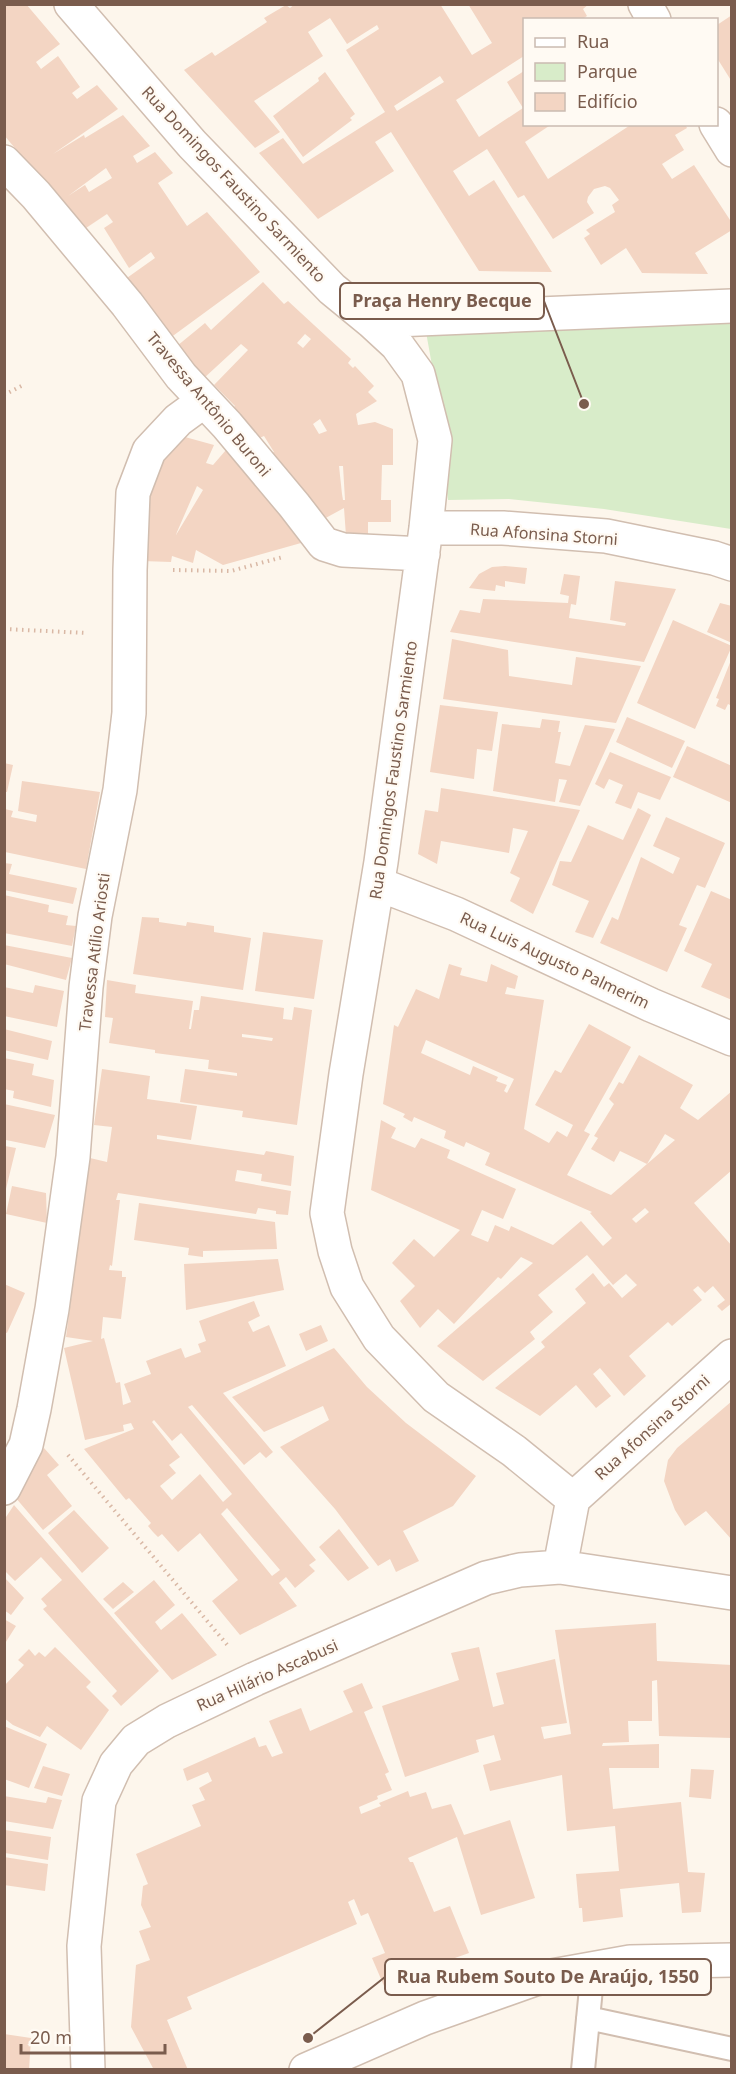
<svg xmlns="http://www.w3.org/2000/svg" width="736" height="2074" font-family="'Noto Sans',sans-serif">
	<style>
		.park { fill: #d8ecc9 }
		.building { fill: #f3d5c3; fill-rule: evenodd }
		.lines { fill: none; stroke-linecap: round; stroke-linejoin: round }
		.service-casing { stroke: #d1beb0; stroke-width: 26 }
		.minor-casing { stroke: #d1beb0; stroke-width: 36 }
		.tertiary-casing { stroke: #d1beb0; stroke-width: 36 }
		.path { stroke: #d9b8a5; stroke-width: 4; stroke-dasharray: 1.5 4.5; stroke-linecap: butt }
		.service { stroke: #fff; stroke-width: 22 }
		.minor { stroke: #fff; stroke-width: 33 }
		.tertiary { stroke: #fff; stroke-width: 33 }
		.labels { text-anchor: middle; dominant-baseline: central; stroke-width: 4.5; stroke-linejoin: round; paint-order: stroke }
		.street-label { font-size: 16px; fill: #7a5c4d; stroke: #fffaf3 }
		.leader { fill: none; stroke: #7a5c4d; stroke-width: 2 }
		.callout-dot { fill: #7a5c4d; stroke: #fffaf3; stroke-width: 2 }
		.callout { fill: #fffaf3; stroke: #7a5c4d; stroke-width: 2 }
		.callout-label { font-size: 18px; text-anchor: middle; font-weight: bold; fill: #7a5c4d }
	</style>
	<rect width="100%" height="100%" fill="#fdf6ec"/>
	<path class="park" d="M731 319V529L604 509 509 499 448 500 433 371 426 332Z"/>
	<path class="building" d="M4 4H26L60 44 36 62 41 69 58 56 80 87 72 93 77 99 97 85 118 109 53 154 84 135 85 138 123 115 150 146 133 156 137 163 155 152 173 173 158 183 187 226 207 212 260 272 170 338 124 280 155 258 151 252 129 268 104 228 113 222 107 214 83 230 4 135ZM106 168 112 178 89 192 85 185 68 196Z
		M295 4H440L472 55 492 43 468 4H589L583 9 587 16 581 20H524V56L456 100 479 137 523 108 507 82 524 71V124H552L525 142 548 179 632 124H685L687 128 675 135 684 150 662 164 672 179 694 165 732 223V230L695 253 708 274 642 273 626 248 601 265 584 238 590 234 586 230 615 212 612 205 619 200 610 188 605 186 594 189 588 197 587 202 594 213 553 239 524 195 518 198 487 149 453 171 469 196 494 180 552 272 479 271 391 132 375 142 394 171 318 219 259 153 283 138 303 164 385 112 346 50 379 29 377 25 347 44 330 18 308 32 323 56 254 101 280 132 255 148 184 70 212 52 215 56 267 22 264 18 286 5 290 8ZM440 76 444 82 397 111 394 106Z
		M732 15V82L717 58V25Z
		M325 72 355 114 350 118 352 120 303 157 273 116 319 81 318 78Z
		M263 282 284 304 288 301 314 325 351 359 348 363 353 368 355 366 374 386 368 392 377 401 356 414 358 425 375 422 393 429V465H382L381 500H391V522H368V535L346 536 344 508 322 520 267 455 274 452 264 436 255 440 230 411 235 406 214 385 248 350 241 344 203 379 177 346 205 323 211 330ZM305 334 311 339 303 348 297 343ZM320 419 327 431 319 434 313 424ZM339 466H343L345 500H343L342 494Z
		M185 437 214 445 206 463 213 465 226 450 259 487 301 543 223 565 196 550 193 563 172 556 171 562 142 561 140 513 161 461 175 444ZM197 486 203 490 176 535 177 532Z
		M505 566 527 568 525 584 505 581V587L496 585 495 591 469 588 479 574 492 567Z
		M564 574 580 576 576 605 571 604 569 618 625 626 626 623 610 620 615 581 676 589 644 662 450 632 460 610 480 613 483 599 568 603 569 596 560 594Z
		M720 603 732 606V643L707 632Z
		M673 620 732 646 695 729 637 703Z
		M452 639 508 650 509 676 572 685 576 657 641 666 616 723 443 699Z
		M731 660 732 706 728 704 725 710 716 706 719 699 716 698Z
		M440 705 498 712 492 751 477 749 474 779 430 772Z
		M627 717 685 741 672 768 616 742Z
		M542 719 560 721 558 732H561L555 763 570 766 585 725 615 729 580 806 559 802 567 780 559 779 555 802 493 791 502 724 540 728Z
		M687 746 732 766V803L673 777Z
		M610 752 671 777 660 800 638 792 631 809 615 803 623 785 609 779 604 789 595 784Z
		M4 763 13 765 7 792H4Z
		M22 781 100 792 86 869 5 852V809L13 811 11 817 36 822 37 815 18 811Z
		M441 788 580 810 533 914 510 901 520 878 510 873 528 831 513 828 509 853 441 841 437 864 418 854 425 810 438 812Z
		M638 808 651 815 593 938 575 932 589 901 552 885 560 861 571 862 588 825 623 840Z
		M666 817 725 843 705 888 697 885 679 925 687 928 667 972 600 943 612 917 618 920 641 857 673 874 680 858 653 846Z
		M4 863 12 864 9 874 77 888 73 904 4 890Z
		M711 891 732 900V1000L701 987 712 964 684 951Z
		M4 895 49 905 48 912 68 916 66 925 76 926 72 946 4 933Z
		M142 917 159 918V922L186 926 187 922 214 926V932L251 938 243 990 133 974Z
		M263 932 323 940 314 999 255 991Z
		M4 945 72 958 66 980 4 964Z
		M449 964 462 968 460 975 487 982 491 964 518 976 515 989 507 987 505 994 544 1000 524 1129 549 1143 557 1131 567 1137 573 1125 535 1105 555 1070 561 1073 589 1024 631 1047 584 1131 590 1134 567 1175 597 1189 611 1195 647 1164 620 1151 614 1162 591 1149 598 1138 594 1136 614 1104 609 1099 619 1082 623 1084 639 1055 693 1085 680 1108 698 1120 732 1091V1170L694 1203 732 1246V1303L722 1311 717 1306 725 1300 713 1286 705 1293 698 1286 693 1290 702 1300 672 1326 668 1322 629 1356 646 1376 624 1396 600 1368 593 1374 611 1396 596 1408 576 1385 540 1416 495 1388 545 1347 541 1342 586 1303 575 1289 593 1273 604 1287 609 1283 622 1298 637 1285 626 1274 613 1285 587 1255 538 1295 553 1312 530 1332 535 1339 483 1381 437 1346 533 1263 521 1257 501 1279 498 1277 454 1324 438 1309 420 1328 400 1301 415 1286 392 1263 414 1239 434 1257 460 1230 371 1190 381 1120 396 1128 391 1138 415 1148 421 1138 450 1150 447 1158 516 1189 503 1219 482 1210 471 1235 488 1242 495 1225 509 1231 511 1226 553 1245 581 1221 603 1246 612 1238 590 1213 592 1212 485 1165 490 1153 466 1142 464 1147 444 1138 446 1131 414 1117 412 1122 403 1117 405 1114 383 1104 394 1025 398 1027 416 989 439 999ZM426 1040 514 1079 507 1093 504 1091 507 1085 496 1081 498 1077 473 1066 470 1075 421 1053ZM665 1134 675 1140 647 1164ZM645 1208 649 1212 636 1223 632 1219Z
		M107 980 136 985 135 993 193 1001 189 1029H191L194 1010H199L201 996 284 1008 283 1019 292 1020 294 1007 312 1010 297 1125 242 1117 243 1111 180 1102 185 1069 237 1076V1073L208 1069 209 1060 155 1053V1050L109 1043 113 1018 105 1017ZM242 1034 273 1038 272 1041 242 1037Z
		M35 985 64 991 57 1027 4 1016V987L33 993Z
		M4 1029 52 1041 48 1060 4 1050Z
		M4 1058 34 1064 32 1075 54 1080 51 1107 13 1098 14 1091 4 1089Z
		M102 1069 150 1076 147 1099 197 1106 191 1140 157 1135V1139L264 1155 266 1151 294 1156 291 1186 261 1181 262 1174 237 1170 235 1181 291 1191 288 1215 276 1214V1211L258 1208 256 1214 118 1193 116 1200H120L112 1266 110 1265 109 1270 122 1271V1277H126L121 1319 103 1317 101 1339 104 1338 116 1383 120 1382 123 1405 131 1402 124 1384 151 1374 146 1361 181 1348 185 1358 201 1352 198 1344 206 1341 199 1321 254 1301 260 1316 248 1322 253 1332 269 1325 286 1366 223 1393 273 1452 266 1458 260 1452 244 1465 192 1405 188 1407 316 1560 309 1565 315 1571 295 1588 286 1577 279 1583 297 1606 240 1635 212 1601 238 1580 200 1533 178 1552 162 1534 158 1537 153 1532 148 1526 151 1523 129 1498 126 1500 84 1449 134 1429 131 1423 123 1425 124 1431 85 1440 64 1348 93 1341 66 1337 90 1158 107 1162 112 1127 94 1125ZM154 1420 172 1441 181 1433 232 1494 223 1502 200 1474 172 1500 160 1486 176 1473 169 1465 180 1457 152 1422ZM227 1508 280 1570 272 1576 221 1514Z
		M4 1104 55 1115 45 1148 6 1140Z
		M5 1146 16 1148 5 1193Z
		M12 1186 46 1193 47 1223 6 1214Z
		M139 1203 275 1222 277 1249 203 1251V1257L188 1255 189 1248 134 1240Z
		M278 1259 284 1290 186 1310 184 1264Z
		M4 1284 25 1293 7 1333 4 1332Z
		M321 1325 328 1341 306 1351 299 1334Z
		M334 1348 367 1387 406 1423 476 1476 453 1506 403 1531 419 1561 396 1572 390 1559 378 1566 335 1509 280 1447 329 1420 323 1406 264 1432 232 1397Z
		M732 1401V1540L706 1511 685 1526 675 1510 664 1481 668 1460 677 1448Z
		M44 1448 59 1465 47 1475 72 1506 43 1530 15 1497Z
		M14 1505 159 1671 121 1706 112 1696 117 1691 43 1609 47 1606 41 1599 62 1580 41 1557 15 1581 4 1570V1520Z
		M74 1510 109 1548 82 1573 48 1533Z
		M339 1529 369 1568 348 1581 319 1547Z
		M4 1577 24 1598 11 1615 4 1610Z
		M154 1580 175 1605 155 1622 161 1630 182 1613 217 1655 172 1680 114 1613Z
		M123 1582 134 1592 113 1609 103 1599Z
		M4 1619 16 1626 4 1645Z
		M656 1623 657 1661 732 1665V1738L659 1736 657 1680 652 1681V1721H628L629 1742 603 1743 602 1746 659 1744V1768H609L613 1809 681 1802 688 1872 705 1873 701 1912 682 1913 679 1883 620 1889 623 1917 583 1922 582 1908H579L576 1874 619 1871 615 1826 567 1831 562 1775 490 1791 483 1765 501 1760 494 1735 476 1740 479 1752 405 1777 382 1706 459 1680 451 1653 479 1647 493 1707 504 1704 496 1673 555 1659 567 1723 541 1727 544 1739 571 1734 555 1630Z
		M55 1647 91 1682 86 1687 109 1710 81 1750 47 1726 40 1737 13 1725 4 1718V1686L24 1665 18 1660 29 1649 35 1656 39 1652 45 1657Z
		M362 1683 373 1708 364 1712 389 1772 385 1774 392 1790 377 1796 378 1799 359 1807 361 1814 381 1806 379 1803 408 1791 410 1797 426 1792 432 1809 451 1804 464 1835 510 1820 535 1898 481 1915 457 1837 408 1858 410 1862H413L434 1912 450 1906 469 1953 424 1969 384 1986 372 1958 385 1953 368 1913 361 1916 354 1899 348 1902 357 1924 187 1997 192 2009 167 2020 188 2070H154L131 2027 136 1965 150 1960 139 1931 151 1927 141 1905 143 1886 148 1884 136 1854 201 1826 192 1805 205 1800 199 1788 212 1781 208 1772 187 1781 183 1769 255 1737 259 1747 266 1745 272 1757 283 1753 269 1721 301 1708 310 1731 353 1712 343 1691Z
		M4 1726 47 1744 29 1788 4 1779Z
		M43 1766 70 1774 62 1796 34 1788Z
		M691 1769 714 1770 711 1799 689 1797Z
		M4 1796 46 1803 48 1797 62 1800 53 1829 4 1821Z
		M5 1830 51 1837 48 1860 5 1853Z
		M4 1857 48 1864 45 1891 4 1885Z
		M4 2034 31 2038 29 2070H4Z"/>
	<g class="lines">
		<g class="service-casing">
			<path id="service" d="M588 2018 732 2049
				M583 2070 593 1968"/>
		</g>
		<g class="minor-casing">
			<path id="minor" d="M71 4 192 144 332 289 371 321 397 345 418 374 435 440 426 528 381 862 346 1074 327 1213 335 1251 347 1287 379 1338 436 1397 514 1451 573 1499 560 1567
				M645 4 654 20
				M716 124 732 150
				M4 162 36 195 127 304 181 376 227 425 294 505 324 544 343 550 423 554
				M371 321 732 306
				M426 528H503L606 536 714 558 732 564
				M378 884 456 914 651 1005 732 1039
				M4 1488 26 1445 34 1409 52 1309 73 1157 86 987 95 916 120 790 129 713 130 570 133 493 149 451 178 420 204 401
				M573 1499 732 1356
				M88 2070 84 1946 99 1801 116 1764 136 1740 167 1721 255 1679 486 1578 520 1570 560 1567 732 1593"/>
		</g>
		<g class="tertiary-casing">
			<path id="tertiary" d="M306 2070 425 2018 535 1979 630 1962 732 1960"/>
		</g>
		<path class="path" d="M4 395 25 384
			M173 570 231 571 283 557
			M4 629 87 633
			M68 1455 229 1647"/>
		<use href="#service" class="service"/>
		<use href="#minor" class="minor"/>
		<use href="#tertiary" class="tertiary"/>
	</g>
	<g class="labels">
		<g class="street-label">
			<text transform="translate(234 184) rotate(47)">Rua Domingos Faustino Sarmiento</text>
			<text transform="translate(209 404) rotate(50)">Travessa Antônio Buroni</text>
			<text transform="translate(544 534) rotate(4)">Rua Afonsina Storni</text>
			<text transform="translate(393 770) rotate(-82)">Rua Domingos Faustino Sarmiento</text>
			<text transform="translate(94 952) rotate(-83)">Travessa Atílio Ariosti</text>
			<text transform="translate(555 960) rotate(25)">Rua Luis Augusto Palmerim</text>
			<text transform="translate(652 1427) rotate(-42)">Rua Afonsina Storni</text>
			<text transform="translate(267 1675) rotate(-24)">Rua Hilário Ascabusi</text>
		</g>
	</g>
	<path class="leader" d="M584 404L544 301M308 2038L385 1977"/>
	<g class="callout-dot">
		<circle cx="584" cy="404" r="6"/>
		<circle cx="308" cy="2038" r="6"/>
	</g>
	<g class="callout">
		<rect x="340" y="283" width="204" height="36" rx="6"/>
		<rect x="385" y="1959" width="326" height="36" rx="6"/>
	</g>
	<g class="callout-label">
		<text x="442" y="307">Praça Henry Becque</text>
		<text x="548" y="1983">Rua Rubem Souto De Araújo, 1550</text>
	</g>
	<rect width="736" height="2074" fill="none" stroke="#7a5c4d" stroke-width="12"/>
	<rect x="523" y="18" width="195" height="108" fill="#fffaf3" stroke="#cabbb1" stroke-width="1.5"/>
	<rect x="535" y="38" width="30" height="9" fill="#ffffff" stroke="#cabbb1" stroke-width="1.5"/>
	<text x="577" y="48" font-size="18" fill="#7a5c4d">Rua</text>
	<rect x="535" y="63" width="30" height="18" fill="#d8ecc9" stroke="#cabbb1" stroke-width="1.5"/>
	<text x="577" y="78" font-size="18" fill="#7a5c4d">Parque</text>
	<rect x="535" y="93" width="30" height="18" fill="#f3d5c3" stroke="#cabbb1" stroke-width="1.5"/>
	<text x="577" y="108" font-size="18" fill="#7a5c4d">Edifício</text>
	<path d="M21 2044v9h144v-9" fill="none" stroke="#7a5c4d" stroke-width="3"/>
	<text x="30" y="2044" font-size="18" fill="#7a5c4d" stroke="#fffaf3" stroke-width="4.5" paint-order="stroke">20 m</text>
</svg>
